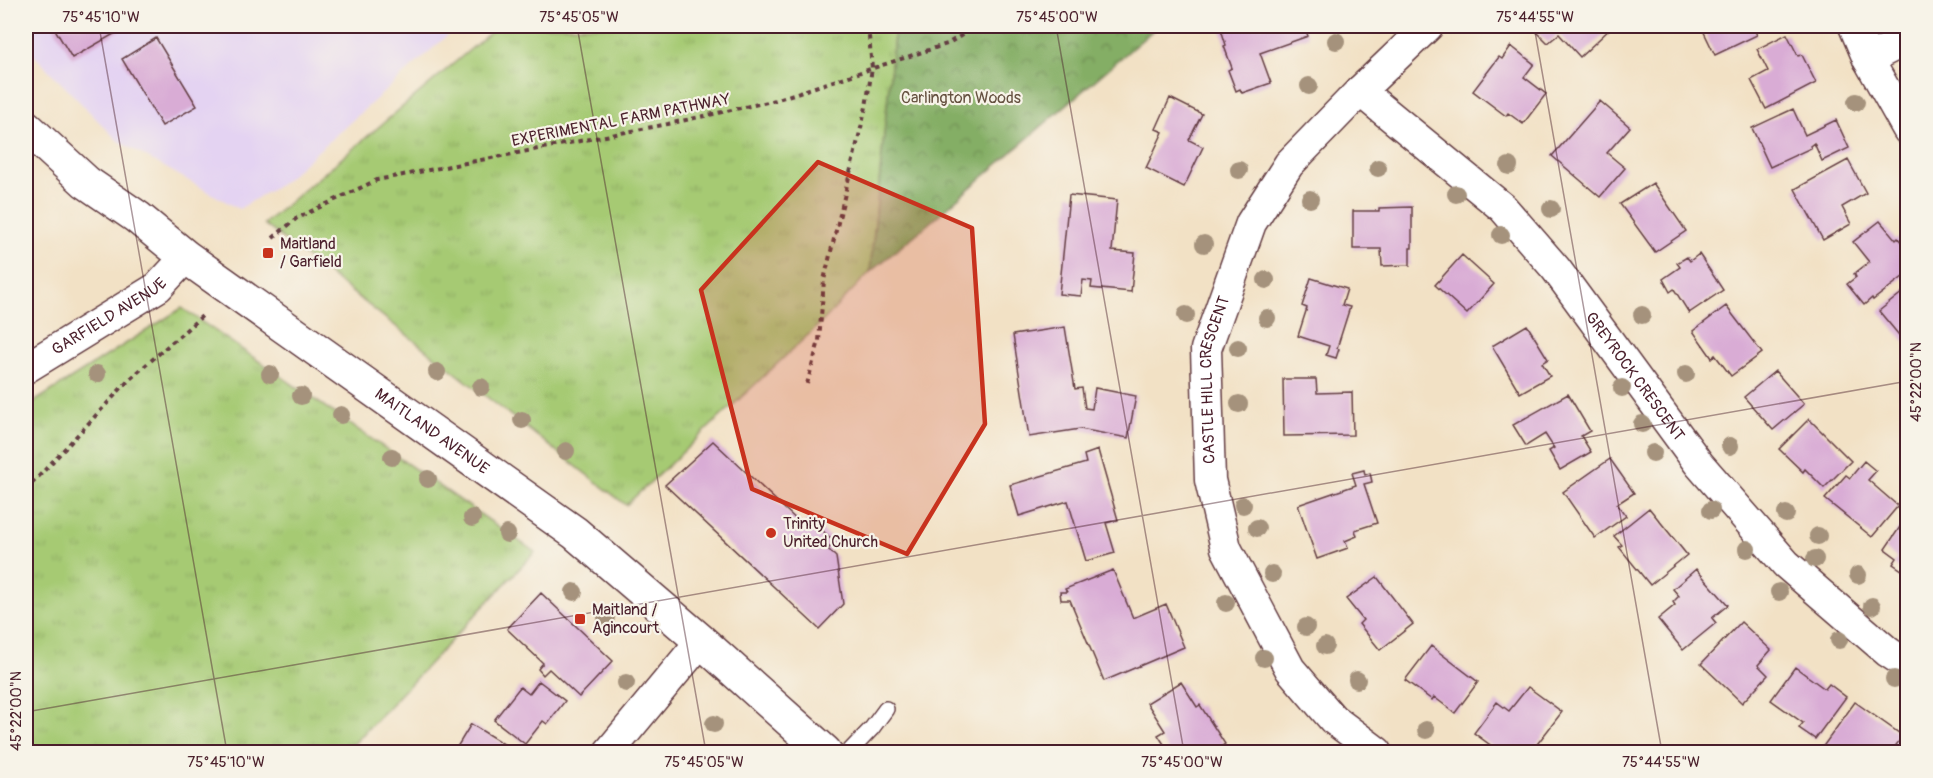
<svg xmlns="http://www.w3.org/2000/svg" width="1933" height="778" font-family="Pangolin,sans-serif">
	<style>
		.built { fill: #e4d3f2 }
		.grass { fill: url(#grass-tufts); stroke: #78744f; stroke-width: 1.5 }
		.forest { fill: url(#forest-crowns); stroke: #676648; stroke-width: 1.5 }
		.building { fill: #d9acd5 }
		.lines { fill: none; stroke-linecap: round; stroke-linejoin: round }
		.lane-casing { stroke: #633c42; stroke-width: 18 }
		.street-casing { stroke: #633c42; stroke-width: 33 }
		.secondary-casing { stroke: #633c42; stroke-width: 36 }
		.path { stroke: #633c42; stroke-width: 4; stroke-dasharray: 4.5 4.5; stroke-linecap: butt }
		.lane { stroke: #fff; stroke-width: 15 }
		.street { stroke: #fff; stroke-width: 30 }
		.secondary { stroke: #fff; stroke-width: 33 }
		.tree { fill: #a5927c }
		.marked { fill: #c8321e; fill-opacity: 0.2; stroke: #c8321e; stroke-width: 4.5; stroke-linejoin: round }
		.ticks { fill: none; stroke: #4a1f2b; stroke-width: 1.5; stroke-opacity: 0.45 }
		.poi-dot { fill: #c8321e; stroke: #f7f3e8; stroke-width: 2 }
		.labels { text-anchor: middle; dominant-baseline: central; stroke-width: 4.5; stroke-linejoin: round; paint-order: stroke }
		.park-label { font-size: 16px; fill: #665241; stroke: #f7f3e8 }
		.street-label { font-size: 16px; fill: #4a1f2b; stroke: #f7f3e8 }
		.poi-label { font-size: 16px; fill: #4a1f2b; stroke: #f7f3e8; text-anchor: start }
		.neatline { fill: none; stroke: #4a1f2b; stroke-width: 2 }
		.ticks-label { font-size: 15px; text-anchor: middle; fill: #4a1f2b }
	</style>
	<defs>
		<pattern id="grass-tufts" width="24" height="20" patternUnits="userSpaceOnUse" patternTransform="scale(1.5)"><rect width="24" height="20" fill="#a6ca73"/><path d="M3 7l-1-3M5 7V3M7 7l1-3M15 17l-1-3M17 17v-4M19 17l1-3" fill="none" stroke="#90ad64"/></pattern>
		<pattern id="forest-crowns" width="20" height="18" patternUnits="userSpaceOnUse" patternTransform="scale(1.5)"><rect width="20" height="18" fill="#84ae65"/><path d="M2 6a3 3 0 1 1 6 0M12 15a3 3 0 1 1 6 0" fill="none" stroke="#6e8d53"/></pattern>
	</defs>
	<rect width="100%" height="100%" fill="#f7f3e8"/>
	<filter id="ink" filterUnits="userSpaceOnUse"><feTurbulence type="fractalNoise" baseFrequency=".0167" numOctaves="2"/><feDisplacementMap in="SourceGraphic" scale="12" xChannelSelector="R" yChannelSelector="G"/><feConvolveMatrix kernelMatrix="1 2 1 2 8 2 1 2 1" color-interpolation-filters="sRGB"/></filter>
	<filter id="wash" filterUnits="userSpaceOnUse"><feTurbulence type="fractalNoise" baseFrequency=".008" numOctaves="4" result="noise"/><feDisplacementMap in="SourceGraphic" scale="24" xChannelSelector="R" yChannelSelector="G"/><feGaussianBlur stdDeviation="1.35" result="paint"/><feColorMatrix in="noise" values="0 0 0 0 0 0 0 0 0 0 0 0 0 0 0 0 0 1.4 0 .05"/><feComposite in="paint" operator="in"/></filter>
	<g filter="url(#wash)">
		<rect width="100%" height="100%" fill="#f2e1c5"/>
		<path class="built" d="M26 26H458L282 183 239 209 118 141 26 47Z"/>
		<path class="grass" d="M498 26H895L870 272 823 321 626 505 264 224Z
			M182 308 535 552 346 752H26V407Z"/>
		<path class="forest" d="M895 26H1158L920 231 870 272Z"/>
		<g id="blocks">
			<path class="building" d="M53 26H128L72 58Z
				M1220 26H1304L1308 36 1260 53 1271 83 1242 93 1240 89 1236 91 1228 70 1232 68 1224 46 1226 45Z
				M1531 26H1610L1612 27 1580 57 1559 34 1548 43Z
				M1701 26H1752L1757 35 1715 55Z
				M1787 34 1798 56 1802 55 1816 83 1766 109 1751 80 1768 71 1757 49Z
				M156 38 197 106 162 126 122 59Z
				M1511 46 1534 64 1524 77 1546 94 1523 124 1508 113 1506 116 1473 91 1499 57 1502 59Z
				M1170 98 1202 114 1189 140 1203 147 1184 187 1146 168 1163 132 1156 129Z
				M1600 101 1630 127 1607 153 1625 168 1600 197 1552 156Z
				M1793 109 1805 135 1836 120 1849 148 1822 161 1814 143 1810 146 1811 148 1770 167 1752 128Z
				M1848 160 1866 193 1842 207 1851 224 1823 240 1795 189Z
				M1653 183 1686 231 1655 252 1620 204Z
				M1069 195 1117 200 1112 251 1135 253 1131 292 1091 288 1092 281 1083 280 1081 296 1059 294Z
				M1412 207V248H1410V265L1382 266 1381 249H1353V211H1379V208Z
				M1880 221 1896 240 1898 238 1908 250V273L1873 300 1872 298 1864 305 1847 284 1856 277 1854 274 1869 262 1853 242Z
				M1699 254 1723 290 1689 313 1674 289 1670 292 1663 279 1680 267 1677 263 1687 257 1690 261Z
				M1462 255 1494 284 1467 314 1435 285Z
				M1311 278 1347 289 1342 305 1350 307 1337 348 1339 349 1336 358 1326 355 1329 346 1298 336 1307 308 1302 306Z
				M1908 288V346L1879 311Z
				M1726 306 1762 353 1731 376 1715 355 1712 358 1693 331Z
				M1527 325 1548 359 1542 363 1550 376 1520 393 1492 346Z
				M1065 327 1075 389 1082 388 1085 408 1092 409 1095 388 1136 396 1128 438 1080 429 1029 437 1013 335Z
				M1775 371 1804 404 1773 430 1744 397Z
				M1283 379H1316L1317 393 1352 392 1353 435 1284 436Z
				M1568 394 1590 431 1581 436 1591 452 1560 470 1549 451 1554 448 1545 434 1526 446 1513 425Z
				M1809 419 1851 461 1824 488 1805 469 1803 472 1779 449Z
				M713 441 802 525 809 518 835 542 828 549 836 557 843 604 819 629 665 485Z
				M1098 450 1118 520 1106 523 1115 553 1086 561 1068 501 1019 516 1010 485 1086 463 1084 455Z
				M1610 459 1634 493 1617 504 1626 516 1595 538 1563 492Z
				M1864 461 1876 471 1868 480 1898 506 1872 537 1825 499 1846 475 1850 478Z
				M1364 470 1365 475 1370 473 1372 482 1364 484 1377 523 1355 530 1357 536 1345 541 1348 548 1317 559 1298 505 1356 485 1352 473Z
				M1649 508 1687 555 1650 585 1619 547 1622 545 1614 536Z
				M1904 521 1908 523V574L1893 564 1897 558 1885 549Z
				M1696 569 1728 605 1712 618 1716 623 1683 650 1658 619 1675 605 1673 602 1679 596 1673 589Z
				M1113 570 1133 618 1166 604 1184 647 1104 681 1070 600H1061L1060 592H1067L1065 589Z
				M1377 577 1413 624 1380 650 1359 624 1363 620 1346 599Z
				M541 593 613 661 579 697 549 669 543 675 538 669 543 663 507 629Z
				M1741 622 1771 650 1758 665 1768 675 1742 703 1701 664Z
				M1431 646 1478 682 1455 713 1434 697 1432 700 1405 680Z
				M1795 667 1825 689 1829 684 1846 697 1815 739 1799 728 1803 723 1771 700Z
				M539 681 565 701 547 724 543 721 525 744 494 720 520 687 529 694Z
				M1181 682 1197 707 1200 705 1225 744 1213 752H1169L1158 735 1165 731 1147 703Z
				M1528 687 1562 712 1531 752H1500L1474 733 1497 702 1509 711Z
				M1855 702 1903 736 1891 752H1819Z
				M471 724 507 746 504 752H454Z
				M1558 747 1566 752H1554Z"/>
		</g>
	</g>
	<g filter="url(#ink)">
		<use href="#blocks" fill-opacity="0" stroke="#633c42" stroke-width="1.5"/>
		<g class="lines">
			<g class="lane-casing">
				<path id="lane" d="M849 752 872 728 886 709"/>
			</g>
			<g class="street-casing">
				<g id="street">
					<path d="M1854 26 1868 59 1908 130"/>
					<path d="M1868 59 1908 39"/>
					<path id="s1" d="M1360 91 1503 208 1556 269 1699 464 1786 564 1888 652 1908 665"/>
					<path id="s2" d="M26 368 158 287 186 257"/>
					<path d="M609 752 701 641"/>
					<path id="s3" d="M1377 752 1333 719 1290 669 1226 548 1210 480 1206 349 1251 223 1289 164 1360 91 1428 26"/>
				</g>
			</g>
			<g class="secondary-casing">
				<g id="secondary">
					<path id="s4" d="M26 127 86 182 137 217 186 257 575 533 701 641 825 752"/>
				</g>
			</g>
			<path class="path" d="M273 238 297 218 377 180 668 124 772 101 947 44 977 26
				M807 384 819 341 824 280 866 107 872 68 868 26
				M26 490 130 379 202 316"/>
			<use href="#lane" class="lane"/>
			<use href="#street" class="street"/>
			<use href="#secondary" class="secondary"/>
		</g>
		<g class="tree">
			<circle cx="1336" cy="41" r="9"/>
			<circle cx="1309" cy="86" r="9"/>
			<circle cx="1856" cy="102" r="9"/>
			<circle cx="1509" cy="166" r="9"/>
			<circle cx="1378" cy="168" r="9"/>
			<circle cx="1239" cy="170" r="9"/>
			<circle cx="1456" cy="194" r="9"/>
			<circle cx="1310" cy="199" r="9"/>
			<circle cx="1551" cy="209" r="9"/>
			<circle cx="1501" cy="235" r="9"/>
			<circle cx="1204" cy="244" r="9"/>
			<circle cx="1266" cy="280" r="9"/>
			<circle cx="1186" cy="315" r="9"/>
			<circle cx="1642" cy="315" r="9"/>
			<circle cx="1267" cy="318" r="9"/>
			<circle cx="1238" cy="348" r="9"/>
			<circle cx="437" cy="372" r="9"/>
			<circle cx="97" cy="374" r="9"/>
			<circle cx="270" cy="374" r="9"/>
			<circle cx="1686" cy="374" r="9"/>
			<circle cx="481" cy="387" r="9"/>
			<circle cx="1622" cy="388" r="9"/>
			<circle cx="301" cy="396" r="9"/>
			<circle cx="1239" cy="404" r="9"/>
			<circle cx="341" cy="415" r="9"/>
			<circle cx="522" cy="420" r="9"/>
			<circle cx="1642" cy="424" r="9"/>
			<circle cx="1730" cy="446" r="9"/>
			<circle cx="566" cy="451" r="9"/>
			<circle cx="1653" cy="453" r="9"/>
			<circle cx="392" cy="457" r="9"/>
			<circle cx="428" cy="479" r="9"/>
			<circle cx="1243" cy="505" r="9"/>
			<circle cx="1711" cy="510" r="9"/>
			<circle cx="1786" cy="514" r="9"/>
			<circle cx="472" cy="518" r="9"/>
			<circle cx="1257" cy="528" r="9"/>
			<circle cx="507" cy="534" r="9"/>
			<circle cx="1818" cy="536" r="9"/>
			<circle cx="1747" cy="549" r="9"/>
			<circle cx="1815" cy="559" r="9"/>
			<circle cx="1272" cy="574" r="9"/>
			<circle cx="1858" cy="575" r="9"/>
			<circle cx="574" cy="592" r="9"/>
			<circle cx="1779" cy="592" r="9"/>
			<circle cx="1226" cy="603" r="9"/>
			<circle cx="1872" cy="606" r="9"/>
			<circle cx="606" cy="618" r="9"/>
			<circle cx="1306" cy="627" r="9"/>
			<circle cx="1839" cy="640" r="9"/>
			<circle cx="1325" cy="646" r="9"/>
			<circle cx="1264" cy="658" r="9"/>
			<circle cx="1894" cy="679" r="9"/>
			<circle cx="1357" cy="680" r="9"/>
			<circle cx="626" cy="683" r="9"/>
			<circle cx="714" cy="724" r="9"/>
			<circle cx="1426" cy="730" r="9"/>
		</g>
	</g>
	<path class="marked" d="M818 162 972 228 985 424 907 554 752 489 701 290Z"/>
	<path class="ticks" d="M99 26 227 752M577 26 706 752M1056 26 1184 752M1534 26 1662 752M26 34 74 26M26 712 1908 381"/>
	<g class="poi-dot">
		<rect x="262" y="247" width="12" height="12" rx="3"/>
		<circle cx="771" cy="533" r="6"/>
		<rect x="574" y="613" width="12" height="12" rx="3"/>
	</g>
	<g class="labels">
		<g class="park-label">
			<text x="961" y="98">Carlington Woods</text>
		</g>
		<g class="street-label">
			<text transform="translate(621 120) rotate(-11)">EXPERIMENTAL FARM PATHWAY</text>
			<text stroke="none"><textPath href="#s2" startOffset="98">GARFIELD AVENUE</textPath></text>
			<text stroke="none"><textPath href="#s1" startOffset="399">GREYROCK CRESCENT</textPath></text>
			<text stroke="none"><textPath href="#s3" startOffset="429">CASTLE HILL CRESCENT</textPath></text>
			<text stroke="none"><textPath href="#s4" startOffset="508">MAITLAND AVENUE</textPath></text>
		</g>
		<g class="poi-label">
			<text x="280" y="244">Maitland<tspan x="280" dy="18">/ Garfield</tspan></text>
			<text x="783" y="524">Trinity<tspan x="783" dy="18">United Church</tspan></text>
			<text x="592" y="610">Maitland /<tspan x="592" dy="18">Agincourt</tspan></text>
		</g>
	</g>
	<rect width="1933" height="778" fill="none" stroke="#f7f3e8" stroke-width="66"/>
	<rect x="33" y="33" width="1867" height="712" class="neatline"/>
	<g class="ticks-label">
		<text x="101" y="22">75°45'10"W</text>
		<text x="579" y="22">75°45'05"W</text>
		<text x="1057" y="22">75°45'00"W</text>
		<text x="1535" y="22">75°44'55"W</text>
		<text transform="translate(1916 382) rotate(-90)" y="5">45°22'00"N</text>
		<text transform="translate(16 711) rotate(-90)" y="5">45°22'00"N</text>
		<text x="226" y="767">75°45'10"W</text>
		<text x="704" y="767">75°45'05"W</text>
		<text x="1182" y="767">75°45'00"W</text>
		<text x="1661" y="767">75°44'55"W</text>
	</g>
</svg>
